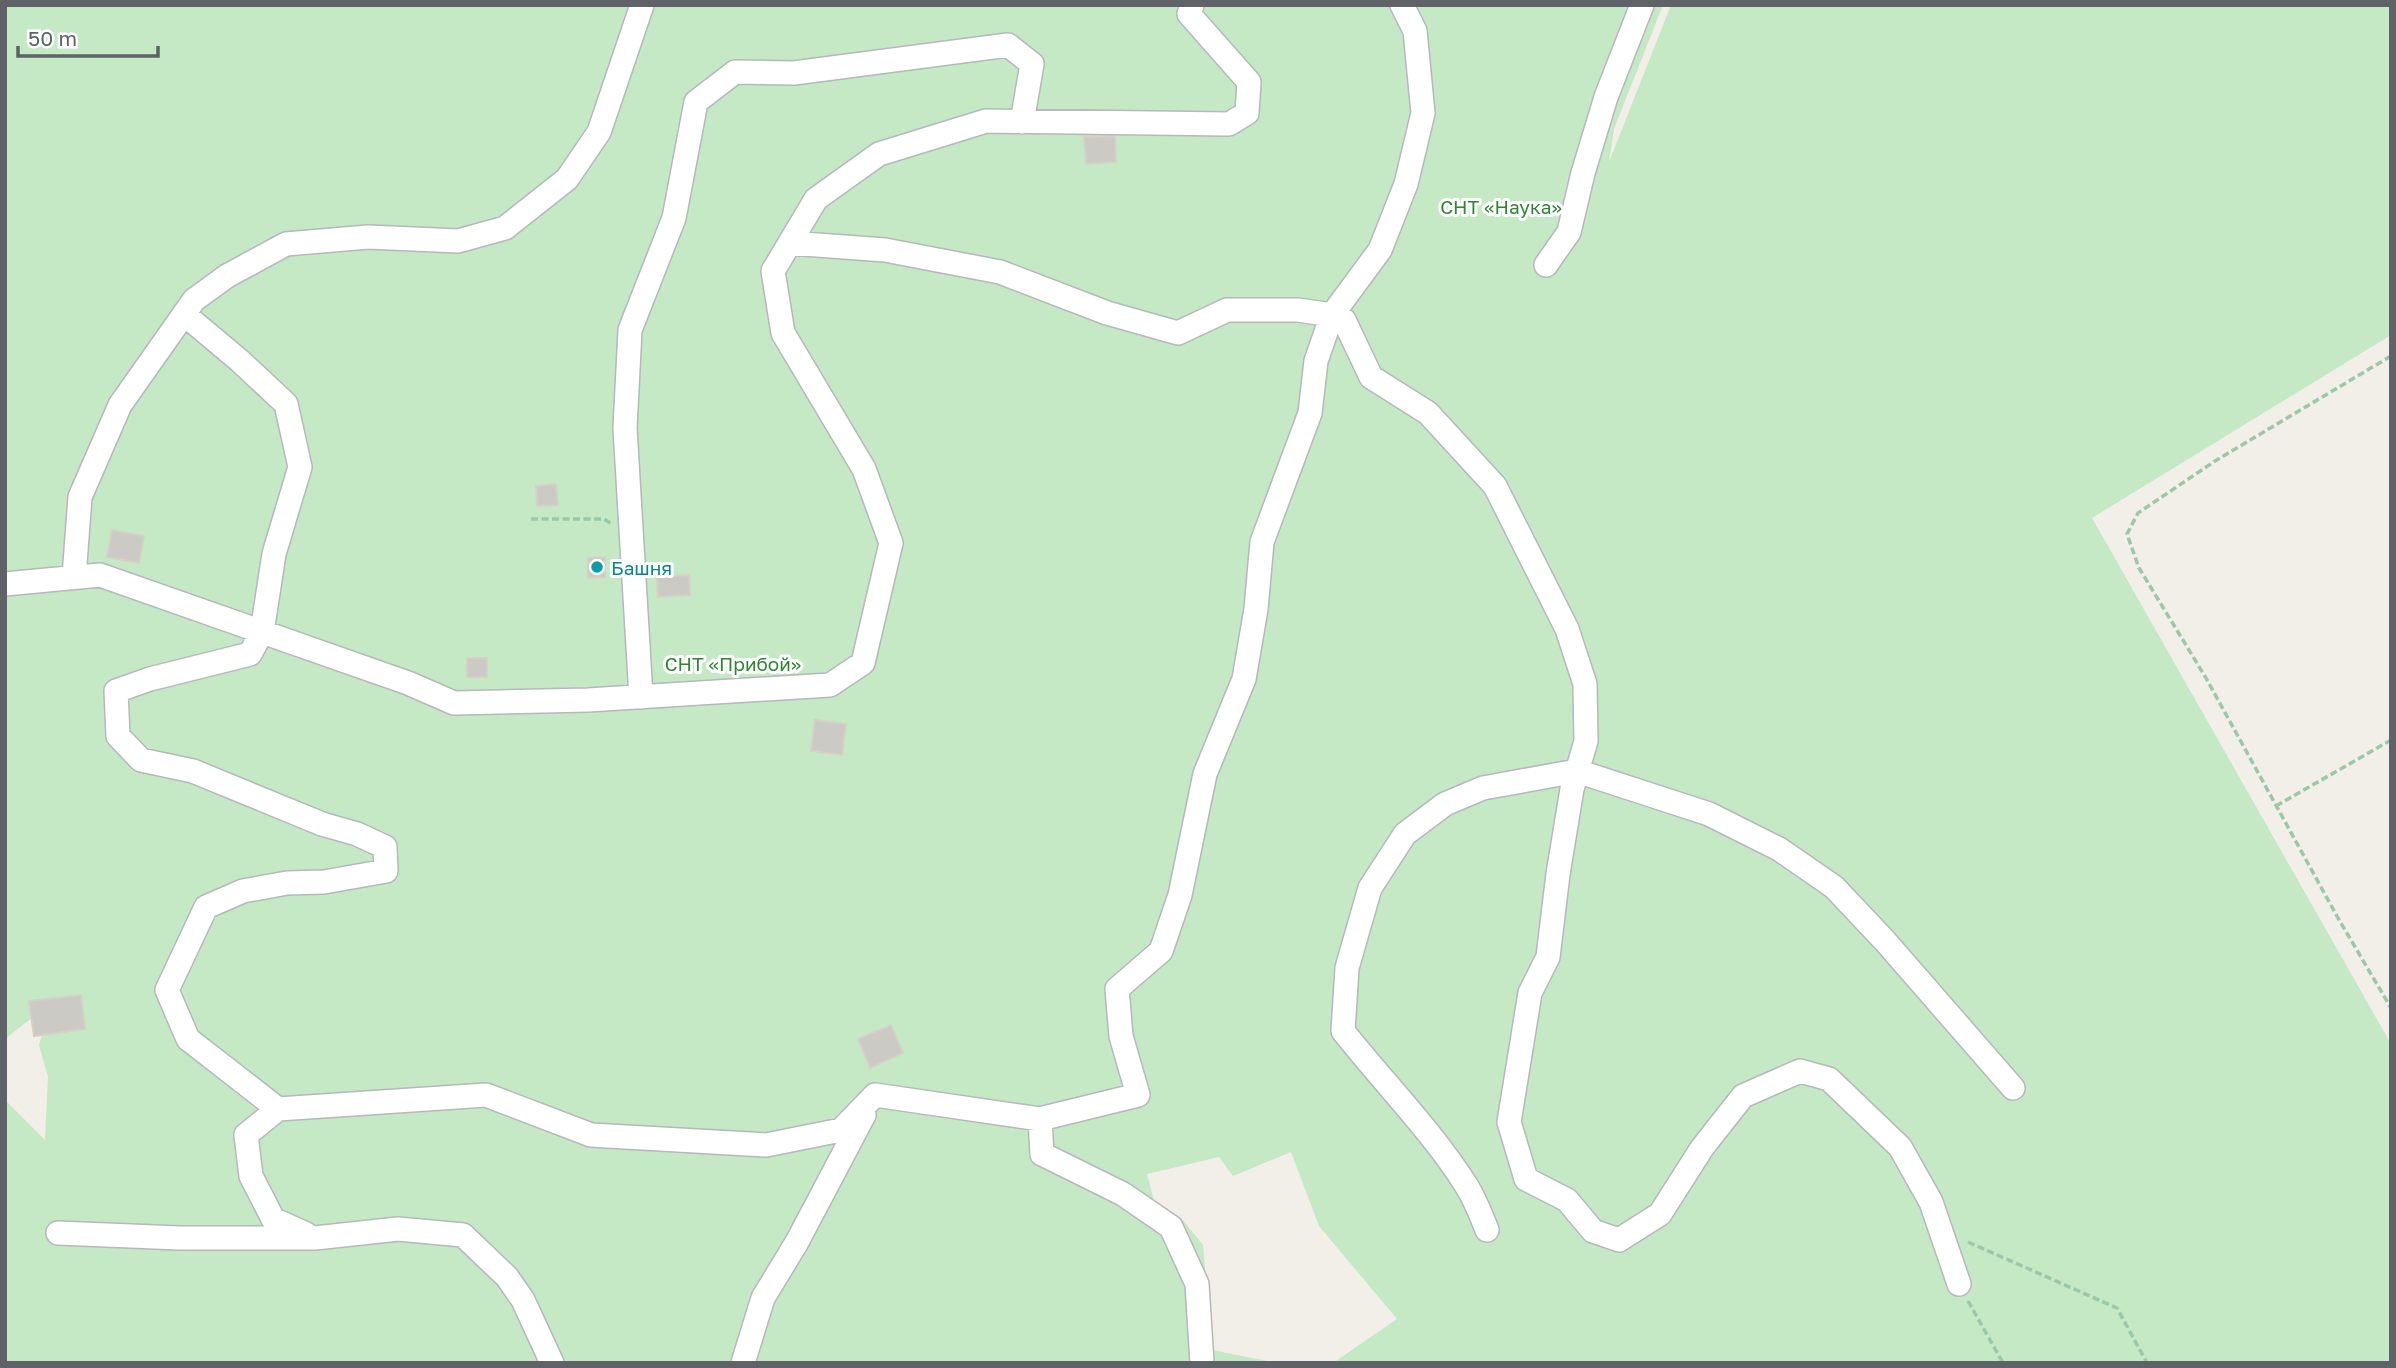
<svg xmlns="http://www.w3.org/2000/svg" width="2396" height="1368" font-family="'Golos Text',sans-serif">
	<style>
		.green { fill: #c5e8c5 }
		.building { fill: #cccac5; stroke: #d6d1c6; stroke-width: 2 }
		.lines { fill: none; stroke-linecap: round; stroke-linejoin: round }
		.minor-casing { stroke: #b5b8bc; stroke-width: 26 }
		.path { stroke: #9cc7a9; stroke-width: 3.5; stroke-dasharray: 7 3.5; stroke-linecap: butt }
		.minor { stroke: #fff; stroke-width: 23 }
		.culture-dot { fill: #0f9aa8; stroke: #fff; stroke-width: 2.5 }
		.labels { text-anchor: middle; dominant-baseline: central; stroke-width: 6; stroke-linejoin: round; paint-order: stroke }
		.park-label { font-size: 19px; fill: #348238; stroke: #fff }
		.culture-label { font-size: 19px; fill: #0d838f; stroke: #fff; text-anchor: start }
	</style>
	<rect width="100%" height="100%" fill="#f1efe8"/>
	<path class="green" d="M5 5H1663L1614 129 1609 162 1671 5H2391V335L2092 518 2391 1044V1363H1333L1397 1319 1319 1226 1291 1152 1233 1176 1219 1157 1147 1174 1154 1201 1181 1218 1203 1245 1212 1350 1267 1361V1363H5V1100L45 1140 48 1077 39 1045 51 1003 5 1039Z"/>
	<path class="building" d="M1115 136 1116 162 1086 164 1084 137Z
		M556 484 558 505 537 506 536 486Z
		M112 530 144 536 139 563 107 557Z
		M605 557V577L588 578V558Z
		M689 575 690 595 658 597 657 577Z
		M467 658H487V677H467Z
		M815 720 846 724 842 755 811 751Z
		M81 995 85 1029 34 1036 29 1001Z
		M891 1025 903 1053 870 1068 858 1039Z"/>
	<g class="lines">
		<g class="minor-casing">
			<path id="minor" d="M790 243 885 250 1000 272 1107 313 1178 333 1227 310H1298L1332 315 1344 320 1371 377 1428 413 1495 486 1567 629 1585 684 1586 741 1572 789 1558 874 1548 957 1530 993 1509 1122 1526 1179 1567 1200 1593 1231 1619 1240 1660 1214 1702 1148 1743 1096 1800 1071 1829 1079 1900 1147 1931 1202 1959 1284
				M1546 265 1569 232 1583 173 1606 97 1642 5
				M184 314 240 361 286 404 300 467 274 554 262 632 250 654 150 679 116 691 118 736 141 760 193 771 322 824 357 834 385 847 386 871 324 882 287 883 243 891 206 907 167 990 188 1039 278 1109 486 1095 591 1135 766 1145 841 1130 875 1095 1040 1119 1138 1095 1121 1036 1117 989 1161 951 1180 895 1205 774 1244 679 1256 609 1262 542 1310 413 1316 361 1332 315 1380 250 1406 184 1423 113 1415 31 1402 5
				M74 577 80 497 120 405 194 300 227 276 286 244 368 237 458 241 505 228 567 179 599 132 642 5
				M5 584 100 575 408 683 454 703 588 700 830 685 863 663 891 543 864 469 783 333 773 271 816 199 879 154 986 121 1229 124 1247 113 1249 82 1189 14 1192 5
				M641 697 625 428 630 330 674 218 696 102 735 72 794 73 1008 45 1032 64 1022 122
				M278 1109 246 1135 251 1176 273 1219 306 1234
				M1040 1119 1042 1154 1123 1194 1171 1227 1197 1284 1202 1363
				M1487 1230C1481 1215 1475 1199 1466 1185 1431 1130 1384 1083 1343 1031L1347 968 1370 888 1405 834 1445 804 1483 788 1577 771 1709 814 1779 849 1834 887 1885 941 2013 1088
				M58 1233 179 1238H315L398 1229 463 1235 507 1277 523 1300 552 1363
				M743 1363 763 1298 797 1242 864 1115"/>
		</g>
		<path class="path" d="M2391 356 2215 461 2138 513 2127 534 2139 568 2206 678 2338 918 2391 1008
			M531 519H604L612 524
			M2276 806 2391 740
			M1968 1242 2117 1308 2147 1363
			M1968 1301 2003 1363"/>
		<use href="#minor" class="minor"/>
	</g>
	<circle class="culture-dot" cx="597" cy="567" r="7"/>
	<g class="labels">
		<g class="park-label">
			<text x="1501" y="206">СНТ «Наука»</text>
			<text x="733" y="663">СНТ «Прибой»</text>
		</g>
		<g class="culture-label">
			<text x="611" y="567">Башня</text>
		</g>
	</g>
	<rect width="2396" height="1368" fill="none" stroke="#5f6368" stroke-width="14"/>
	<path d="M18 46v10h140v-10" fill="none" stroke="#5f6368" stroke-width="3.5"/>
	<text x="28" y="46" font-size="21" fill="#5f6368" stroke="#ffffff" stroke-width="5" paint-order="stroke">50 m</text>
</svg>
